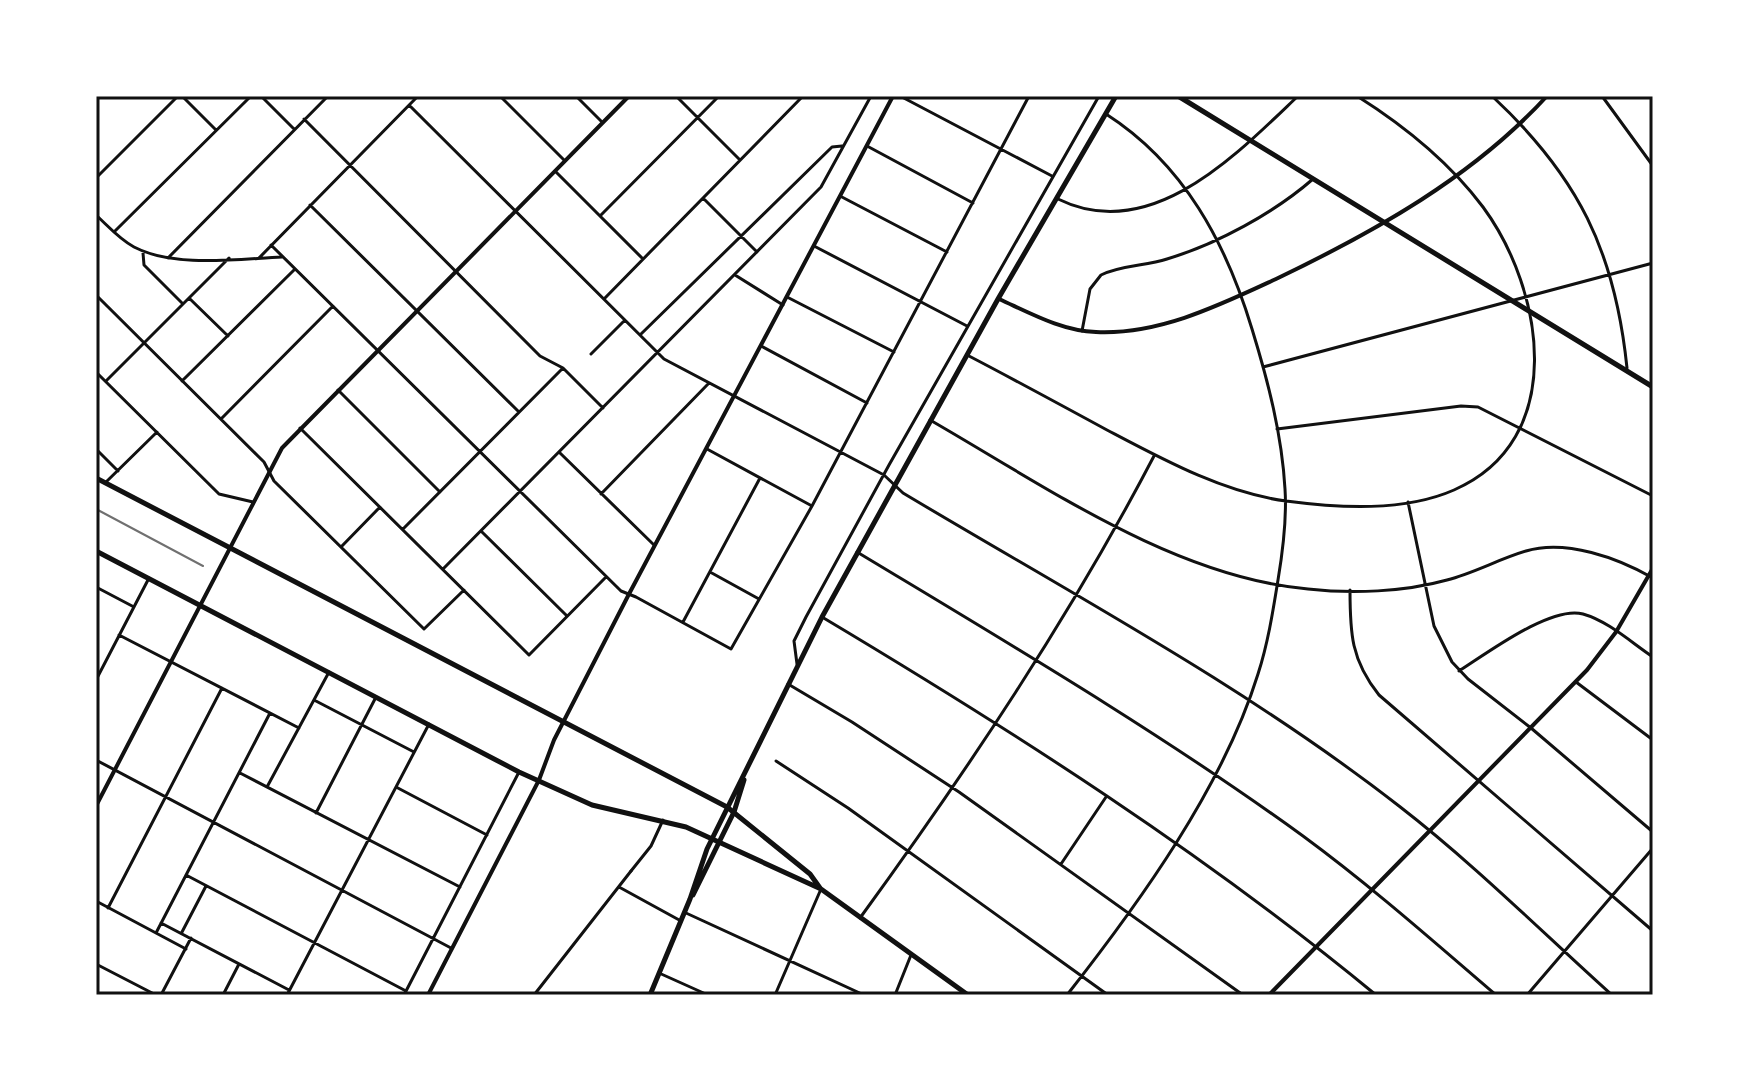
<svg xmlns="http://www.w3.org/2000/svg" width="1749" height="1091" font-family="'Public Sans',sans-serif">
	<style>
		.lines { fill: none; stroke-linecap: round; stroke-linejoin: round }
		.pedestrian { stroke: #111; stroke-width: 3 }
		.minor { stroke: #111; stroke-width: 3 }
		.tertiary { stroke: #111; stroke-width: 4 }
		.secondary { stroke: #111; stroke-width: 5 }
		.primary { stroke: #111; stroke-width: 5 }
		.rail { stroke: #707070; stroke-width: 2 }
		.neatline { fill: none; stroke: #111; stroke-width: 3 }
	</style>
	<rect width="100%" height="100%" fill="#fff"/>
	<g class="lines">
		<path class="pedestrian" d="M631 871 651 846 663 820"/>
		<path class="minor" d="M182 96 216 130
			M261 96 294 129
			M500 96 565 161
			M576 96 602 122
			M676 96 740 160
			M900 96 1052 176
			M1492 96C1578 176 1615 251 1627 368
			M1602 96 1653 166
			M409 105 664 359 884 475 903 493C1070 593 1245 686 1399 806 1474 864 1542 932 1612 995
			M304 119 540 356 563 368 603 408
			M867 146 973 203
			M555 171 643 259
			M96 178 178 96
			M840 196 947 252
			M703 198 757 252
			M1058 199C1151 245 1237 154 1298 96
			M310 205 519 412
			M96 215C108 226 119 239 134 247 174 268 237 259 282 257
			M600 216 719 96
			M114 232 251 96
			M271 245 621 591 636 597 731 649 812 506 1029 96
			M814 246 967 326
			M143 253 144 265 183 304
			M168 258 328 96
			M259 258 418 96
			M735 275 783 305
			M96 295 264 462 274 481 424 629 464 590
			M787 297 894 352
			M189 298 228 336
			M604 299 803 96
			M1082 331 1090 289 1101 275C1121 265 1146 266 1167 259 1217 244 1274 213 1313 179
			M640 335 832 147 842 146
			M761 346 867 403
			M591 354 625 320
			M969 356C1015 380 1061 405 1107 430 1162 459 1224 493 1286 501 1339 508 1404 512 1454 490 1569 440 1544 290 1483 207 1450 163 1403 125 1357 96
			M1263 367 1653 263
			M96 372 219 494 253 502
			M107 380 229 258
			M182 381 295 269
			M338 390 440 492
			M221 419 333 306
			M930 420C1045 486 1174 577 1308 589 1352 594 1404 592 1447 580 1474 573 1499 559 1526 551 1566 539 1618 558 1653 578
			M300 428 529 655 606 577
			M1277 429 1461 406 1478 407 1653 496
			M96 449 118 471
			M707 449 812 506
			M559 452 654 545
			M105 483 157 432
			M601 494 709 383
			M1408 502 1434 626 1452 662 1468 679 1531 728 1653 832
			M403 529 563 368
			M481 531 566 615
			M341 547 380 507
			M857 552C1008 643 1161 733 1303 836 1371 886 1433 941 1496 995
			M443 569 821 187 871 96
			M710 572 759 599
			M96 587 134 607
			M1350 590C1350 633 1351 660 1379 695L1653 931
			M822 617C1013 731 1204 853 1376 995
			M683 622 760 478
			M119 635 299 728
			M797 664 794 641 806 617 889 465 1099 96
			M1459 671C1486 654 1551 605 1583 614 1608 621 1632 643 1653 657
			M96 680 149 578
			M1576 682 1653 740
			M788 684 852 722 959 792 1243 995
			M314 700 414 752
			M96 760 451 948
			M776 761 848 808 1108 995
			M240 773 460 887
			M267 787 329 672
			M396 787 487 835
			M316 813 376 697
			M1061 864 1106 797
			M186 875 406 991
			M619 887 681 921
			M96 901 186 949
			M108 908 222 688
			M686 913 864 995
			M860 918C967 771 1070 617 1154 456
			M161 923 289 990
			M182 932 206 886
			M156 933 270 713
			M96 964 156 995
			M659 973 708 995
			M161 995 191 938
			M223 995 239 964
			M287 995 429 724
			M404 995 519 772
			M534 995 631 871
			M775 995 821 889
			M895 995 911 955
			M1067 995C1140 902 1223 787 1258 674 1268 643 1273 611 1278 580 1283 550 1287 519 1285 489 1282 435 1268 381 1252 329 1226 243 1184 164 1106 114
			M1527 995 1653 848"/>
		<path class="tertiary" d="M999 299C1030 313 1062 331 1096 332 1159 335 1220 305 1276 279 1374 232 1473 177 1547 96
			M96 806 282 448 629 96
			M428 995 539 780 554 740 629 594 893 96
			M1269 995 1587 670 1616 632 1653 568"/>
		<path class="secondary" d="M1178 96 1653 387
			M96 478 727 807 810 874 820 888
			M96 551 519 772 592 805 686 827 821 889 968 995"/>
		<path class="primary" d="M693 895 734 812 744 780
			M650 995 690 899 707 849 822 617 998 299 1116 96"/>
		<path class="rail" d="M96 509 203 566"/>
	</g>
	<rect width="1749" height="1091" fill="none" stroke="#ffffff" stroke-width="196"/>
	<rect x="98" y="98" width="1553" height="895" class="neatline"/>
</svg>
